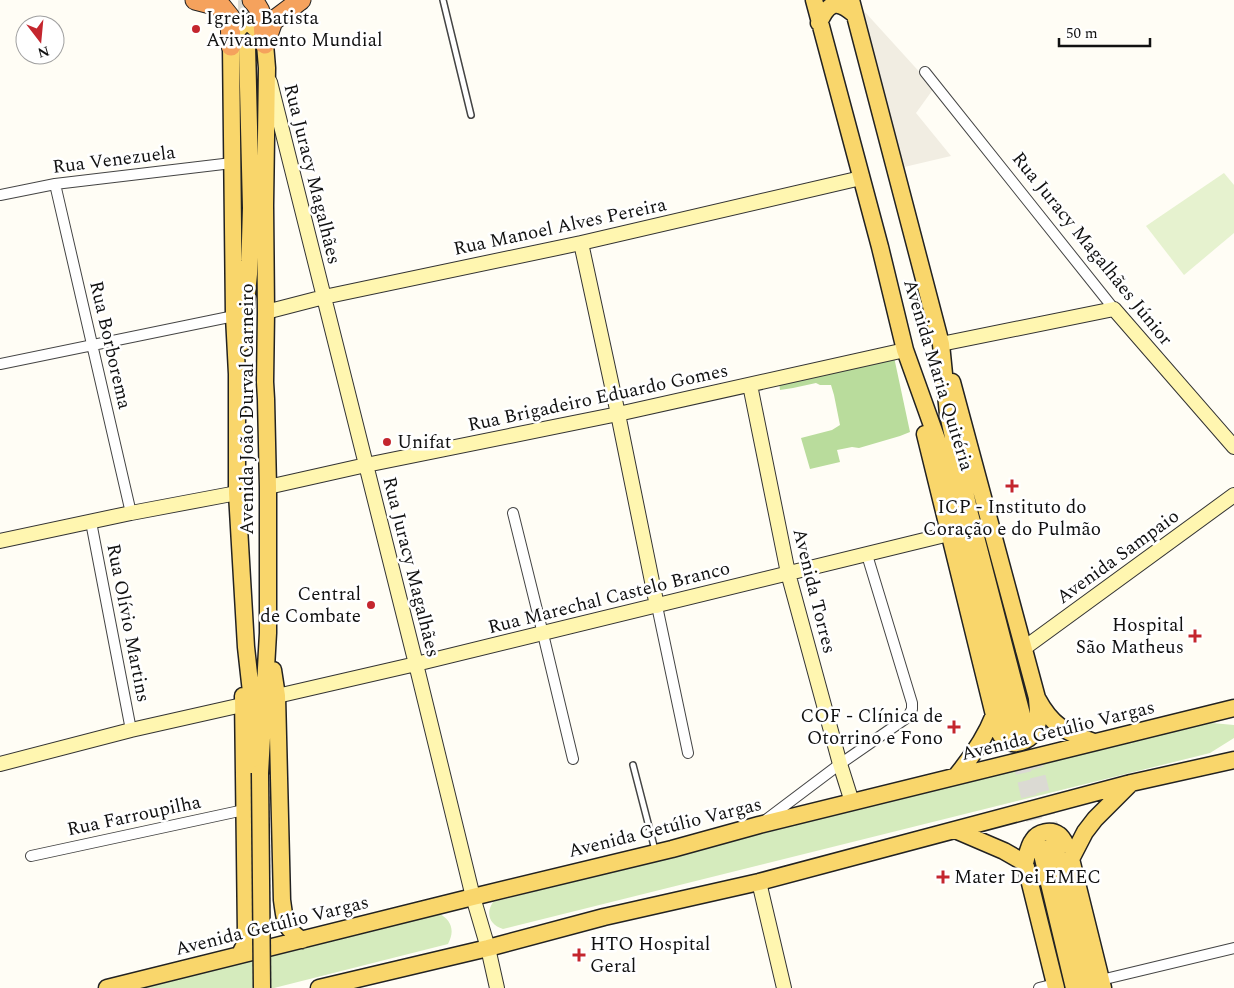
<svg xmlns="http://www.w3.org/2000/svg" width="1234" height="988" font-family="Spectral,serif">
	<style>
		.green { fill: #d5ebbd }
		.forest { fill: #b9dc9c }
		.pitch { fill: #e6f2cf }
		.plaza { fill: #f1ede2 }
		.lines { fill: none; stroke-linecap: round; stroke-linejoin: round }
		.primary-tunnel { stroke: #dbdad3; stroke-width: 16; stroke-dasharray: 16 8; stroke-linecap: butt }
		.lane-casing { stroke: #444; stroke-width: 8 }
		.street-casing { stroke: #444; stroke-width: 12 }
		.secondary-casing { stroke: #333; stroke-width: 16 }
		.primary-casing { stroke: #222; stroke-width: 19 }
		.highway-casing { stroke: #222; stroke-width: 21 }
		.lane { stroke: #fff; stroke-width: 5 }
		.street { stroke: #fff; stroke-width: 10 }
		.secondary { stroke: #fff6b0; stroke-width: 14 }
		.primary { stroke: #f9d66b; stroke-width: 16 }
		.highway { stroke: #f5a25d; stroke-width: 19 }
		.primary-bridge-casing { stroke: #222; stroke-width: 19; stroke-linecap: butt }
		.primary-bridge { stroke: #f9d66b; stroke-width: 16 }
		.poi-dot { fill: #c4262e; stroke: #fff; stroke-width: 2 }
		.labels { text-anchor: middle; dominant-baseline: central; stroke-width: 5; stroke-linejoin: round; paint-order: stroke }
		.poi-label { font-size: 19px; fill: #111; stroke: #fff; text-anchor: start }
		.street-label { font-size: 19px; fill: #111; stroke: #fff }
	</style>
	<rect width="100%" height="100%" fill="#fffdf5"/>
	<path class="green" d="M1201 722 1234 725V738L1210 753 503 929C490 925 485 914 493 902Z
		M438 913C452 920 455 931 448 944L274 988H143Z"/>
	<path class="forest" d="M894 357 910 432 900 436 859 448 852 447 837 450 840 462 810 469 801 438 832 430 840 425 834 395 831 385H820L816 383 793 388 780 390 779 382Z"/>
	<path class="pitch" d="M1224 173 1234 185V233L1184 275 1146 226Z"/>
	<path class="plaza" d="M854 0 934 88 916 113 951 156 900 168Z"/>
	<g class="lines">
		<path class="primary-tunnel" d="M246 0 247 46
			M1026 730 1054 842
			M1015 734 1040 846"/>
		<g class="lane-casing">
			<path id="lane" d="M443 0 471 115
				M633 765 655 850"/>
		</g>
		<g class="street-casing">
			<path id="street" d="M925 72 1114 309
				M55 184 131 513
				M0 195 55 184 232 163
				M0 364 234 316
				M513 513 543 634 573 759
				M91 522 131 730
				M657 606 688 753
				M767 819 840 764 908 717 912 709V703L867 555
				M31 856 244 810
				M1101 980 1234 948
				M1039 988 1055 984"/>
		</g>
		<g class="secondary-casing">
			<path id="secondary" d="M270 82 416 664 473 897 488 948 497 988
				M581 243 618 414 657 606
				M266 312 324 297 581 243 861 178
				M941 344 1114 309 1234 447
				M750 385 788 573 840 764 852 802
				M268 487 366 465 618 414 905 350
				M0 541 131 513 237 493
				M1023 649 1234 495
				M277 696 416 664 949 534
				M0 764 131 730 242 705
				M759 882 784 988"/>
		</g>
		<g class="primary-casing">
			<path id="primary" d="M814 0 880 247 905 350 944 459 1015 734
				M851 0 941 344 948 414 970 514 1026 730
				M248 22 257 30 265 44 267 68 265 205 266 312 265 382 266 399 268 487V633L260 773 246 647 237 493V374L234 316 231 46C235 36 237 26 248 22Z
				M819 23C829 1 837 0 854 14
				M242 343 249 274 251 208 247 46
				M952 382 1037 698C1052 726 1065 732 1094 742
				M925 434 994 715C985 738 971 758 956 776
				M273 670 277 696 282 900C285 921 284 928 302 940
				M994 715C996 723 998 734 1005 740 1017 748 1033 739 1037 727 1039 718 1038 708 1037 699
				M955 830 1004 851 1025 863 1056 988
				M1054 842 1088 988
				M1040 846 1074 988
				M1025 863C1027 856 1028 846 1033 840 1038 832 1051 829 1059 835 1062 837 1064 841 1066 845
				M240 954 244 946 246 933 243 696
				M107 988 473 897 672 849 759 825 1234 708
				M319 988 488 948 604 917 759 882 1131 783 1234 760
				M1103 988 1071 859 1085 832 1095 819 1131 783"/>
		</g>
		<g class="highway-casing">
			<path id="highway" d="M195 0 222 7 230 17 231 46
				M252 0C264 12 263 22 264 38
				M265 44 273 21 301 0"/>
		</g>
		<use href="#lane" class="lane"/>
		<use href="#street" class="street"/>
		<use href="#secondary" class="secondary"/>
		<use href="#primary" class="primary"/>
		<use href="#highway" class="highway"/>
		<g class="primary-bridge-casing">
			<path id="primary-bridge" d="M260 773 262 988"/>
		</g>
		<use href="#primary-bridge" class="primary-bridge"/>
	</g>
	<g class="poi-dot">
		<circle cx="196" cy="29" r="5"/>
		<circle cx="387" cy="442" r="5"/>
		<path d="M1009.5 478.5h5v5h5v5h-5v5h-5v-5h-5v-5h5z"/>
		<circle cx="371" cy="605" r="5"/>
		<path d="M1192.5 628.5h5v5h5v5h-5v5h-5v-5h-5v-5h5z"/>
		<path d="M951.5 719.5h5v5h5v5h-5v5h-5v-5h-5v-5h5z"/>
		<path d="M940.5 869.5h5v5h5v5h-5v5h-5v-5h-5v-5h5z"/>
		<path d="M576.5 947.5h5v5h5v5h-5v5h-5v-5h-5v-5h5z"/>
	</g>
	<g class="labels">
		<g class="poi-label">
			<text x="206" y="18">Igreja Batista<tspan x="206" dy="22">Avivamento Mundial</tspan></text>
			<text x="397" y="442">Unifat</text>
			<text x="1012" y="507" text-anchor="middle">ICP - Instituto do<tspan x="1012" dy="22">Coração e do Pulmão</tspan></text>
			<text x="361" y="594" text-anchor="end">Central<tspan x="361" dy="22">de Combate</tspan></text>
			<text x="1184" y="625" text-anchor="end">Hospital<tspan x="1184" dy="22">São Matheus</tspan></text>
			<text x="943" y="716" text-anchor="end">COF - Clínica de<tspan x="943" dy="22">Otorrino e Fono</tspan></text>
			<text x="954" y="877">Mater Dei EMEC</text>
			<text x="590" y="944">HTO Hospital<tspan x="590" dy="22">Geral</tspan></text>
		</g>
		<g class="street-label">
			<text transform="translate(114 160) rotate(-7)">Rua Venezuela</text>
			<text transform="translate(312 174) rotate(76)">Rua Juracy Magalhães</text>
			<text transform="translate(560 227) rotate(-12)">Rua Manoel Alves Pereira</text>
			<text transform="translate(1092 249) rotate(51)">Rua Juracy Magalhães Júnior</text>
			<text transform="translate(110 345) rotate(77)">Rua Borborema</text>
			<text transform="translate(938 375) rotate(73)">Avenida Maria Quitéria</text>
			<text transform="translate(598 398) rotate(-12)">Rua Brigadeiro Eduardo Gomes</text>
			<text transform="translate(247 409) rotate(-90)">Avenida João Durval Carneiro</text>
			<text transform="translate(1118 557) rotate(-36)">Avenida Sampaio</text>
			<text transform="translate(411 567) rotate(76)">Rua Juracy Magalhães</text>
			<text transform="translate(814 591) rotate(76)">Avenida Torres</text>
			<text transform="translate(609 598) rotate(-14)">Rua Marechal Castelo Branco</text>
			<text transform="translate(128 623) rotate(79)">Rua Olívio Martins</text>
			<text transform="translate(1058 731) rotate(-14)">Avenida Getúlio Vargas</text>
			<text transform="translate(134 816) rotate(-12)">Rua Farroupilha</text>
			<text transform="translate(665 828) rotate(-14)">Avenida Getúlio Vargas</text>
			<text transform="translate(272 926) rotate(-14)">Avenida Getúlio Vargas</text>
		</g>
	</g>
	<g transform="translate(40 40) rotate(164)"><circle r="24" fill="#ffffff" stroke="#a0a0a0"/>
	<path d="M0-4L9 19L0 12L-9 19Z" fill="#c4262e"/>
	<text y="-8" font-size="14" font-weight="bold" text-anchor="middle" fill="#111111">N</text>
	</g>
	<path d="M1059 38v8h91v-8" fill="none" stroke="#111111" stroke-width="2.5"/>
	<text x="1066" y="38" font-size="15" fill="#111111" stroke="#ffffff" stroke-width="4" paint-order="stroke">50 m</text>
</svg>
